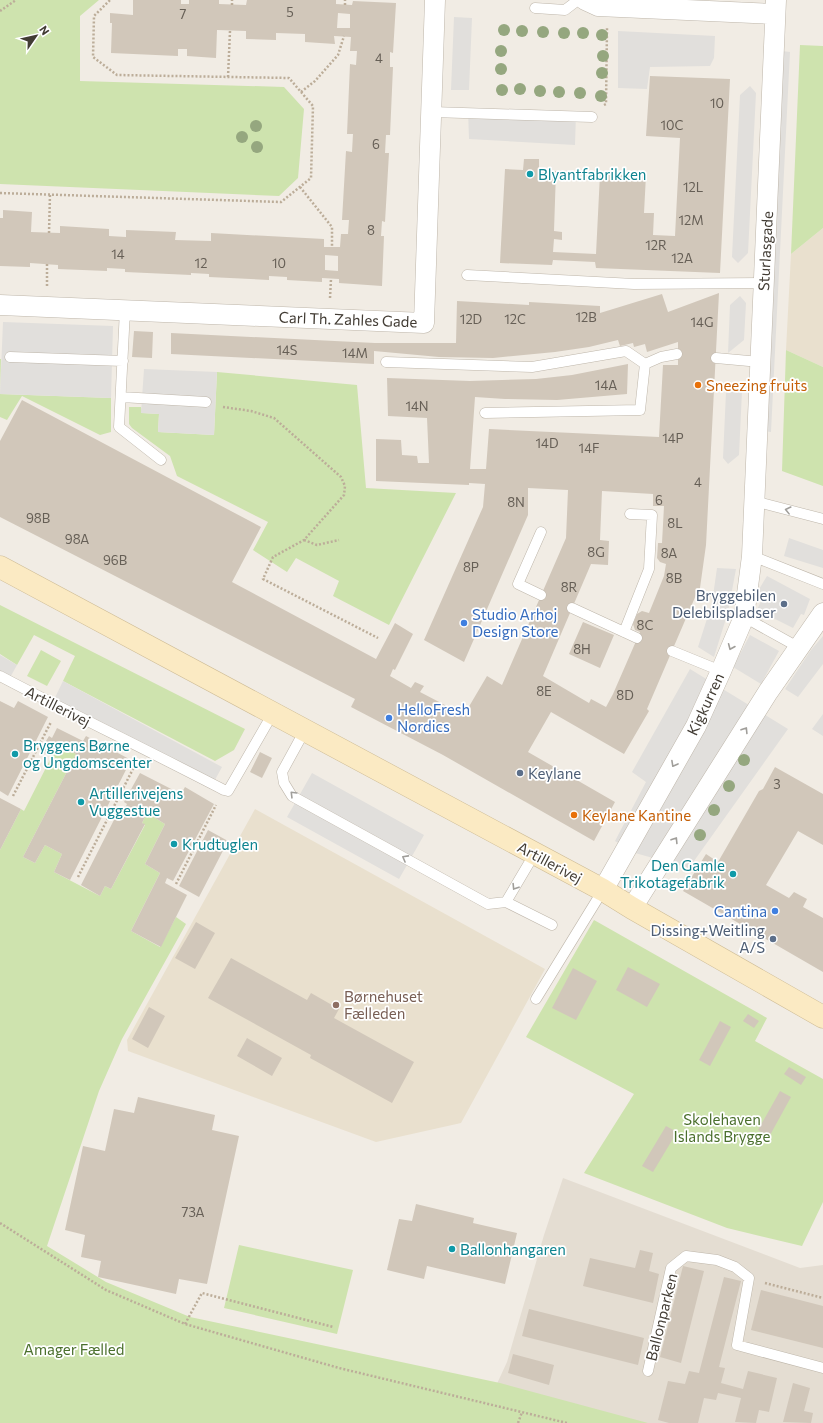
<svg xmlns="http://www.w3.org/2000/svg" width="823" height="1423" font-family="Commissioner,sans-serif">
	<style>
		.residential { fill: #e4ddd2 }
		.education { fill: #e9e0ce }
		.green { fill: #cee3ae }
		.parking { fill: #e1dfdc }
		.building { fill: #d1c7ba; fill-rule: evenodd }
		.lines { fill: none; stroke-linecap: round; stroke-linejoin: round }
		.lane-casing { stroke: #beb6aa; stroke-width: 11 }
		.street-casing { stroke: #beb6aa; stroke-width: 21 }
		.secondary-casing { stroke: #cebc96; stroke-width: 23 }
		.path { stroke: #bcad99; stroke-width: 2.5; stroke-dasharray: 2 2; stroke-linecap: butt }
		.lane { stroke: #fff; stroke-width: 10 }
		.street { stroke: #fff; stroke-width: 20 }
		.secondary { stroke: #fbeac3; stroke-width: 22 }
		.tree { fill: #95a77f }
		.oneway { stroke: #a09e9a }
		.culture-dot { fill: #0f9aa8; stroke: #fff; stroke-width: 1.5 }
		.food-dot { fill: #e8710a; stroke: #fff; stroke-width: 1.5 }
		.service-dot { fill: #5c6f8a; stroke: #fff; stroke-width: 1.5 }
		.shop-dot { fill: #3f7fe0; stroke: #fff; stroke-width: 1.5 }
		.education-dot { fill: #8d6e63; stroke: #fff; stroke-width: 1.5 }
		.labels { text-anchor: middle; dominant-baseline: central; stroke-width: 3.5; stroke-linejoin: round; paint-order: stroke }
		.number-label { font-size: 13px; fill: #665f56 }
		.culture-label { font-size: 15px; fill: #0d838f; stroke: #fff; text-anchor: start }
		.street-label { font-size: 15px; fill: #423c34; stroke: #fff }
		.food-label { font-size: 15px; fill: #c56008; stroke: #fff; text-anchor: start }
		.service-label { font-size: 15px; fill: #4e5e75; stroke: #fff; text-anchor: end }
		.shop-label { font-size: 15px; fill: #366cbe; stroke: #fff; text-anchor: start }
		.education-label { font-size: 15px; fill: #785e54; stroke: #fff; text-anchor: start }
		.park-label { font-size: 15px; fill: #4a6f2c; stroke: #fff }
	</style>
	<rect width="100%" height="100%" fill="#f1ece4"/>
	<path class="residential" d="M563 1178 800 1268 823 1265V1423H629L495 1388 507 1362 544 1235Z"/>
	<path class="education" d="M823 228V367L786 350 791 254Z
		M255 809 545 969 461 1123 376 1142 128 1051 127 1040Z"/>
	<path class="green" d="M0 0H99L80 16V81L284 87 304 109 298 178 279 196 0 184Z
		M800 45 823 46V228L791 254Z
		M786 350 823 367V486L782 471Z
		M0 359H1L0 394 111 398V432L100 435 22 396 7 420 0 417Z
		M217 372 357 385 366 488 456 493 389 625 333 596 339 581 296 558 287 572 253 550 268 522 177 476 170 456 132 428 129 424V407H141L142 413 159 414 158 432 214 435Z
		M0 605 245 729 234 750 215 761 63 681 75 656 34 635 17 665 0 654Z
		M41 650 61 661 47 686 27 676Z
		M58 744 76 754 23 857 35 863 45 845 62 854 54 872 100 896 105 886 111 889 145 825 142 823 147 813 165 824 145 864 160 873 131 931 160 947 176 917 186 924 122 1039 99 1091 47 1246 106 1282 190 1317 500 1383 648 1423H0V850L21 809 24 811Z
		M594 920 767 1018 755 1041 823 1079V1202L802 1246 727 1228 584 1173 634 1094 526 1037Z
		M239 1245 353 1270 337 1334 224 1308Z"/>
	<path class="parking" d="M454 17 472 18 469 90H451Z
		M618 31 715 36 714 58 710 66 650 67 647 89 618 88Z
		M782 51 790 52 771 432 764 431Z
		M750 86 756 93 748 253 738 263 732 257 740 95Z
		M468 110 576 114 575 145 469 139Z
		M740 296 746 303 744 340 728 353 730 305Z
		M3 322 113 326 111 398 0 394Z
		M144 369 217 372 214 435 158 432 159 414 141 413Z
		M736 384 742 391 739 455 728 464 723 458 726 392Z
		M789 538 823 550V568L784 556Z
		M717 568 736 569 728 612 714 657 698 647 712 603Z
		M767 576 810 599 804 615 801 614 793 628 757 610 764 595 758 591Z
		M750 635 779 651 761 684 733 667Z
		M823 636V664L798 697 785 689 811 650Z
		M0 655 17 665 7 683 0 679Z
		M690 669 788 729 689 868 635 853 615 841 646 782 632 772Z
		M63 681 222 767 210 789 51 706Z
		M823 714V736L812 729Z
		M312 773 424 835 399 879 287 817Z"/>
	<path class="building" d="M133 0H181V4H189V0H219V4L246 5 247 0H336V4L352 5 353 1 396 3 393 53 390 52V67H393L390 135H386L385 153H389L385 222 382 221 381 236H384L382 286 339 283V279L322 278V282L287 280V277L269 276V280L209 277V274L191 273V275L125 272V269L107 268V271L58 269V265L30 263V267L0 266V218H3V210L32 212 31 232 60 233V226L109 229V236L126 237V230L176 232 175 240 211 241V233L324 239V247H340L341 234H348L349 220H342L346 151 352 152 353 134H347L350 64 356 65 357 51H350L351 37 334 36 335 44 305 42V34L276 33V40L246 39V31L217 30 216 58 187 56V49H178V56L111 53 112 23H110V13L133 15ZM338 13 350 14V28H337ZM325 255 338 256V271L325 270Z
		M650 76 730 79 720 273 596 268 595 262 553 260 552 265 500 263 505 169 523 170 524 159H539V171H556L554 231 562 232V240L554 239 553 252 596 254 600 174 646 175 644 213H654L653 235 675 236 680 138 646 136Z
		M719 293 706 545 699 595H696L647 709 649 711 624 754 551 712 528 752 615 802 594 841 443 755 351 707 355 699 0 517V441L22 400 261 527 232 582 376 659 395 623 413 634 395 670 393 669 390 676 411 688 415 682 424 686 420 692 464 715 487 676 502 685 566 538 568 490 528 488V515L464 662 424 640 483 507 485 484 469 483V485L376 481V439L401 440 402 455 417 456 418 463H429L427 418 388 416 387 378 470 381 536 379 572 375 628 364 627 394 557 400 505 399 475 397 470 469H486L489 429 659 437 663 365H678V342L647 352 645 344 634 347 633 343 620 346 618 340 589 347 555 352 493 358 439 357 374 351V364L171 354V333L375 343H456L457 301 529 305V302L600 306V313L662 294 668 312ZM602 491 653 494V506H664L662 543H658L657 558 660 562 666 564 664 576 649 613 642 611 637 614 633 624 635 630 640 632 613 694 606 707 591 699 589 703 543 676 591 564 608 565 609 541 600 540Z
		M134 331 153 332 152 358 132 357Z
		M583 622 614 635 600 668 569 654Z
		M0 701 14 708 18 701 48 717 8 796 0 791Z
		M57 728 83 741 86 736 131 760 70 880 54 872 62 854 45 845 35 863 23 857 76 754 58 744 52 757 40 751 49 736 52 738Z
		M260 752 272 758 262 778 250 772Z
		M775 767 823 794V845L798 831 766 885 789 898 794 892 807 899 803 907 823 918V972L683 891 706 854 718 862 759 791 763 789Z
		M140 773 181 794 185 787 214 804 173 881 167 878 165 883 187 895 161 947 131 931 160 873 145 864 165 824 147 813 142 823 145 824 111 889 105 886 100 896 81 885 119 810 123 812 127 804 124 802Z
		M0 798 21 809 0 850Z
		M208 830 228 841 199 897 179 886Z
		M196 922 215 933 195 969 175 958Z
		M231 958 307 1000 311 993 339 1009 334 1018 414 1062 392 1103 310 1058 311 1055 208 998Z
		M628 967 660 984 647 1007 616 990Z
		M573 968 597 981 576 1020 552 1008Z
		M149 1007 165 1016 148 1048 132 1039Z
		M748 1014 759 1021 754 1028 743 1021Z
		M720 1021 731 1027 710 1066 699 1060Z
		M247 1038 282 1058 272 1076 237 1056Z
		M789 1067 806 1077 801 1085 784 1074Z
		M780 1091 791 1097 769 1137 758 1130Z
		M138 1097 215 1115 212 1130 239 1136 207 1284 179 1279 176 1294 98 1277 101 1261 81 1257 85 1235 65 1230 83 1146 105 1151 114 1109 134 1113Z
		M666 1126 677 1132 653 1172 642 1166Z
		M416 1204 474 1218 473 1223 517 1233 505 1284 427 1266 424 1279 387 1270 399 1219 412 1221Z
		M640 1250 653 1253 649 1271 659 1274 653 1303 583 1286 590 1258 635 1268Z
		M683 1266 704 1271 681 1363 660 1357Z
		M724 1277 741 1281 719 1367 725 1368 721 1383 743 1389 748 1371 777 1378 769 1412 759 1410 756 1423 735 1422 741 1398 718 1393 716 1400 704 1398 698 1423H669L658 1420 668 1381 685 1384 689 1371 699 1373Z
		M761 1290 823 1306V1348L751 1330Z
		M529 1309 644 1338 638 1365 522 1336Z
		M513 1354 554 1365 549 1385 508 1373Z
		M793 1383 810 1388 804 1411 813 1413 811 1423 783 1422Z"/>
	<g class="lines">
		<g class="lane-casing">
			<path id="lane" d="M535 8 565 10 578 0
				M432 112 592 117
				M467 275 634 284 763 283
				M125 310 119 427 161 460
				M10 357 123 361
				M716 358 760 362
				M386 362 532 367 626 351 645 364
				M121 397 206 402
				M485 413 640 410 645 364 661 357 677 354
				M754 501 823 519
				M541 532 518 584 541 595
				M752 556 823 584
				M572 608 637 638
				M744 617 798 647
				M624 632 649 569 652 515 630 514
				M672 651 721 671
				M0 676C74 715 149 751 224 790L228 791 273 713
				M305 730 282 772 284 783 292 796 488 904 506 902 535 853
				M506 902 552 925
				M536 999 603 890
				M648 1371 671 1268 686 1256 717 1260 735 1267 749 1278 737 1345 823 1368"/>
		</g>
		<g class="street-casing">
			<path id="street" d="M585 0 598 6 775 14
				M0 305 424 323 435 0
				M603 890 696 726 721 671 744 617 752 556 776 0
				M632 908 768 692 823 613"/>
		</g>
		<g class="secondary-casing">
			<path id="secondary" d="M0 567 603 890 632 908 823 1017"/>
		</g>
		<path class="path" d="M232 5V0
			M345 5V0
			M0 11 16 0
			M228 77 230 31
			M301 92 315 81 338 55 344 36
			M604 105 606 104 607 28
			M300 187 332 227V247
			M0 193 281 202 311 178 313 106 289 78 117 75 93 57 94 16 110 0
			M49 233 50 194
			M47 286V264
			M330 298 331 279
			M223 407 251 411 274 418 341 477 345 486 344 495 304 540 273 557 263 579 378 638
			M304 540 317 545 339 540
			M13 796 51 722
			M78 877 135 765
			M176 884 216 805
			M0 1223 106 1290 185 1324 339 1368 567 1423
			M765 1283 823 1298
			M185 1324 202 1293 333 1327
			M518 1423 522 1412"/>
		<use href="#lane" class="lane"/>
		<use href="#street" class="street"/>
		<use href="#secondary" class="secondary"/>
	</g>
	<g class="tree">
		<circle cx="504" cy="30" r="6"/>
		<circle cx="522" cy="31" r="6"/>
		<circle cx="543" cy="32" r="6"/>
		<circle cx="564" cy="33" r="6"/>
		<circle cx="583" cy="33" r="6"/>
		<circle cx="602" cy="35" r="6"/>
		<circle cx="501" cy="51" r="6"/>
		<circle cx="603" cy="56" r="6"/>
		<circle cx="501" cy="69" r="6"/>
		<circle cx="602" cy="73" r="6"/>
		<circle cx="520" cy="89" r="6"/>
		<circle cx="502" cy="90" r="6"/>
		<circle cx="540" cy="91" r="6"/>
		<circle cx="559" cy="92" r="6"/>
		<circle cx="580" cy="93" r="6"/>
		<circle cx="601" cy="96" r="6"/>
		<circle cx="256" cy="126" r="6"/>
		<circle cx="242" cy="137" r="6"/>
		<circle cx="257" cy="147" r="6"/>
		<circle cx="744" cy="760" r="6"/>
		<circle cx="729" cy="786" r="6"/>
		<circle cx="714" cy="810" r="6"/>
		<circle cx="700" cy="835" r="6"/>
	</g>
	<defs><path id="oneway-chevron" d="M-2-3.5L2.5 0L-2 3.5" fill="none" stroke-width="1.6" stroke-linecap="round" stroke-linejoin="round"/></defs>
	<g class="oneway">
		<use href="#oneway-chevron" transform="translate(788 510) rotate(-166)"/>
		<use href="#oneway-chevron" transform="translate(731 647) rotate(113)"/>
		<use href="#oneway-chevron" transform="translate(745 730) rotate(-58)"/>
		<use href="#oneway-chevron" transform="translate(674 764) rotate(119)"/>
		<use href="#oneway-chevron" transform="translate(293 794) rotate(-135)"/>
		<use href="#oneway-chevron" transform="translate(675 840) rotate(-58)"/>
		<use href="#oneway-chevron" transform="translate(405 858) rotate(-151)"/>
		<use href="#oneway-chevron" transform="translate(515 887) rotate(122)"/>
	</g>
	<g class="culture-dot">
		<circle cx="530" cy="174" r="4"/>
		<circle cx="15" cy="754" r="4"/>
		<circle cx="81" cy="802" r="4"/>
		<circle cx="174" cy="844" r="4"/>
		<circle cx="733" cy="874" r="4"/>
		<circle cx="452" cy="1249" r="4"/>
	</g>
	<g class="food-dot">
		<circle cx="698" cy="385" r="4"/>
		<circle cx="574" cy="815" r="4"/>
	</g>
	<g class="service-dot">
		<circle cx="784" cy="604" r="4"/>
		<circle cx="520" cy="773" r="4"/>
		<circle cx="773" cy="939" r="4"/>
	</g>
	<g class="shop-dot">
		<circle cx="464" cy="623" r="4"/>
		<circle cx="389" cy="718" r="4"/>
		<circle cx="775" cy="911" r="4"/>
	</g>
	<circle class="education-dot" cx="336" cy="1005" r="4"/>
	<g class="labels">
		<g class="number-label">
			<text x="290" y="12">5</text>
			<text x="183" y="14">7</text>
			<text x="379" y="58">4</text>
			<text x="717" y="103">10</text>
			<text x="672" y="125">10C</text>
			<text x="376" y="144">6</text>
			<text x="693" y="187">12L</text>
			<text x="691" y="220">12M</text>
			<text x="371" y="230">8</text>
			<text x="656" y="245">12R</text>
			<text x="118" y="254">14</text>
			<text x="682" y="258">12A</text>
			<text x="201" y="263">12</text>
			<text x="279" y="263">10</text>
			<text x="586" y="317">12B</text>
			<text x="471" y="319">12D</text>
			<text x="515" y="319">12C</text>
			<text x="702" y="322">14G</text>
			<text x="287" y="350">14S</text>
			<text x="355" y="353">14M</text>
			<text x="606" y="385">14A</text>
			<text x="417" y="406">14N</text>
			<text x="673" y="438">14P</text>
			<text x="547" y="443">14D</text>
			<text x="589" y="448">14F</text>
			<text x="698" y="482">4</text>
			<text x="659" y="500">6</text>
			<text x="516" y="502">8N</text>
			<text x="38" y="518">98B</text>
			<text x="675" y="523">8L</text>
			<text x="77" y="539">98A</text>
			<text x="596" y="552">8G</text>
			<text x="669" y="553">8A</text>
			<text x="115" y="560">96B</text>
			<text x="471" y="567">8P</text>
			<text x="674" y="578">8B</text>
			<text x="569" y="587">8R</text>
			<text x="645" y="625">8C</text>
			<text x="582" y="649">8H</text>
			<text x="544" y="691">8E</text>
			<text x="625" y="695">8D</text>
			<text x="777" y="784">3</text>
			<text x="193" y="1212">73A</text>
		</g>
		<g class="culture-label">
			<text x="538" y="174">Blyantfabrikken</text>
			<text x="23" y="745">Bryggens Børne<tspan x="23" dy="17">og Ungdomscenter</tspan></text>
			<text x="89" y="793">Artillerivejens<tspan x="89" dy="17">Vuggestue</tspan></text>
			<text x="182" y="844">Krudtuglen</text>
			<text x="725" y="865" text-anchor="end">Den Gamle<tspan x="725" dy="17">Trikotagefabrik</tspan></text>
			<text x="460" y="1249">Ballonhangaren</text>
		</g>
		<g class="street-label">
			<text transform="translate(765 251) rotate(-87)">Sturlasgade</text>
			<text transform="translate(348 319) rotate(2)">Carl Th. Zahles Gade</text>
			<text transform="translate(705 704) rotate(-65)">Kigkurren</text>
			<text transform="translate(58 706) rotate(27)">Artillerivej</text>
			<text transform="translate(550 862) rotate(28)">Artillerivej</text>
			<text transform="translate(661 1317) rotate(-76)">Ballonparken</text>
		</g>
		<g class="food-label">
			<text x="706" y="385">Sneezing fruits</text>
			<text x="582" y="815">Keylane Kantine</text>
		</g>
		<g class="service-label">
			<text x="776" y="595">Bryggebilen<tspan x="776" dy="17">Delebilspladser</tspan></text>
			<text x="528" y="773" text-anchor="start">Keylane</text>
			<text x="765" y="930">Dissing+Weitling<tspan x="765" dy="17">A/S</tspan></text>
		</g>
		<g class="shop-label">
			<text x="472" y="614">Studio Arhoj<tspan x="472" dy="17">Design Store</tspan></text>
			<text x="397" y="709">HelloFresh<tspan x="397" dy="17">Nordics</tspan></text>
			<text x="767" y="911" text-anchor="end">Cantina</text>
		</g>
		<g class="education-label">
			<text x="344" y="996">Børnehuset<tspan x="344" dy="17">Fælleden</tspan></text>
		</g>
		<g class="park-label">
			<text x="722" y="1119">Skolehaven<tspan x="722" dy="17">Islands Brygge</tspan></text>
			<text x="74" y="1349">Amager Fælled</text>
		</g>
	</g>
	<g transform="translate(36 36) rotate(56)" stroke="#ffffff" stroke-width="3" paint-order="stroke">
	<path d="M0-3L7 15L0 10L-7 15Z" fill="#423c34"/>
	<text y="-6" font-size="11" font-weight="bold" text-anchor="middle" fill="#423c34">N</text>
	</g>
</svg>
